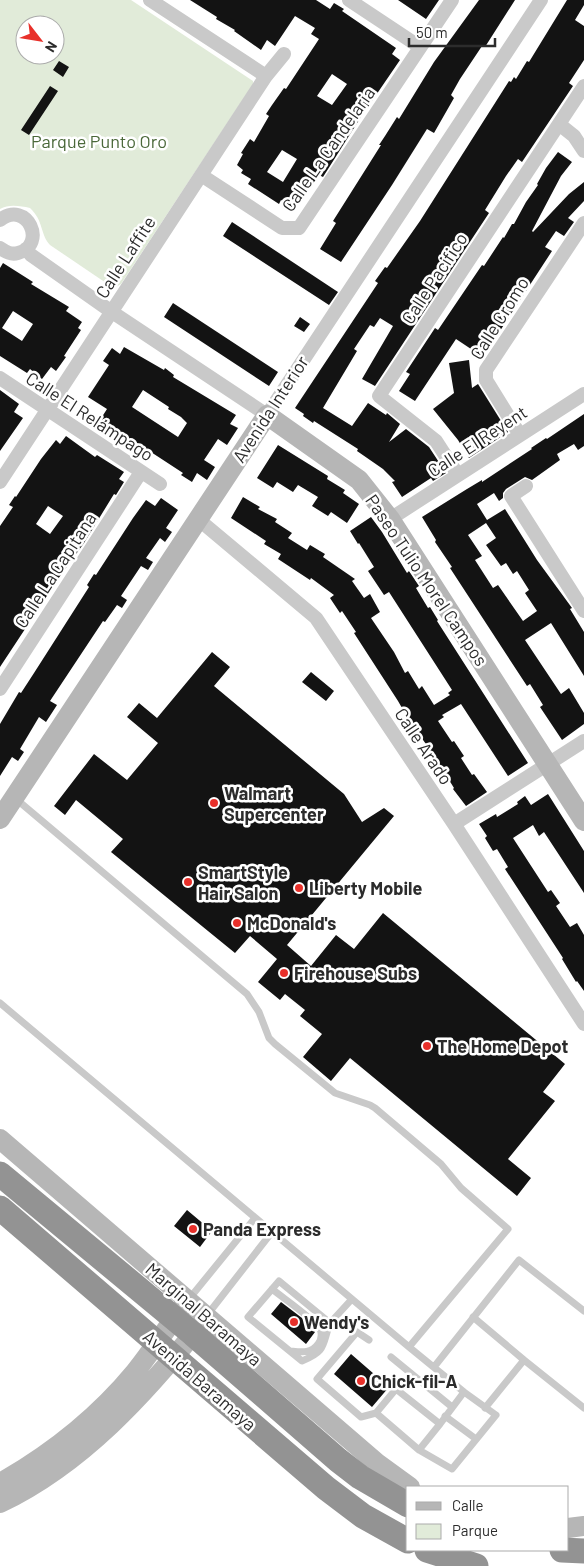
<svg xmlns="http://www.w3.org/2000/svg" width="584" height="1566" font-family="Barlow,sans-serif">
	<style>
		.green { fill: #e1ebd9; fill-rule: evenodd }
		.building { fill: #131313; fill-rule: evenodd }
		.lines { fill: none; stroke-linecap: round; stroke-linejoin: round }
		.lane { stroke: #c9c9c9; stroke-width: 7 }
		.street { stroke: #c9c9c9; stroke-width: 14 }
		.secondary { stroke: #b6b6b6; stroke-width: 20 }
		.highway { stroke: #939393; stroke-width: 25 }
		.poi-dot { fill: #e8302a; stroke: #fff; stroke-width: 2 }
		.labels { text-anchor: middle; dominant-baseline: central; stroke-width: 5; stroke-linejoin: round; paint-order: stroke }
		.park-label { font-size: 18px; fill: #4a6839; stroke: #fff }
		.street-label { font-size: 18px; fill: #2c2c2c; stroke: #fff }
		.poi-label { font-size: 18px; font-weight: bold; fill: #2c2c2c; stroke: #fff; text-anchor: start }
	</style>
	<rect width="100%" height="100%" fill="#fff"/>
	<path class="green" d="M0 0H131L253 81V84L121 284 116 287H112L50 245C40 235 44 221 30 208 20 206 9 204 0 209ZM25 25H55V55H25Z"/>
	<path class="building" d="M190 0H316L330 9 334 3 344 9 342 11 396 48 392 54 400 60 359 120 323 177 319 175 295 209 281 200 279 204 248 184 251 179 241 173 243 170 237 165 243 154 241 153 250 139 254 142 269 116 266 114 272 105 284 88 286 89 319 39 311 34 315 28 295 16 275 46 267 40 261 50 234 31 235 30 216 19 217 17ZM332 74 347 84 332 105 317 96ZM282 150 297 159 283 182 267 172Z
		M398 0H439L426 19Z
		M479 0H515L485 47 482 46 460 79 451 95 454 98 434 133 427 129 392 185 341 262 320 249 336 223 333 221 381 145H379L385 136 397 117 399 119 434 62Z
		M567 0H584V5L575 20 584 26V60L569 83 573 86 522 162 518 159 506 176 485 210 489 213 375 386 362 379 393 326 380 318 374 327 370 325 354 349 357 351 323 408 352 426 368 403 386 415 387 413 400 424 389 442 406 429 429 447 446 473 433 481 431 478 402 497 392 482 395 481 383 469 357 451 358 449 314 421 313 423 303 416 304 414 295 408 378 283 375 281 385 267 387 268 420 221 509 81 511 82 514 77 516 79 527 61 529 62Z
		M59 61 69 67 63 77 53 70Z
		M50 86 58 91 29 135 21 130Z
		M558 152 572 162 561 176 532 231 533 232 569 194 584 182V201L568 218 574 222 564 236 556 231 545 247 552 251 483 357 456 339 415 401 399 391 410 374 406 372 435 328 438 330 482 265 484 266 503 237 504 238 512 224H514L526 202 538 185 537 184 546 168Z
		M232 222 338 292 329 305 223 236Z
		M3 263 33 282 31 284 69 307 66 311 82 322 78 328 81 330 64 356 66 357 56 371 51 367 42 379 30 369 27 373 0 356V268ZM13 311 33 324 22 341 2 328Z
		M173 303 278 372 269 386 164 317Z
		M300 317 310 324 304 332 294 326Z
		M124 347 164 370 165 368 174 375 173 377 236 415 230 424 238 428 227 445 218 439 204 460 215 467 207 480 197 473 192 482 181 475 183 473 131 439 130 441 120 435 121 433 100 420 107 409 88 397 109 365 103 361 112 348 120 354ZM143 390 169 407 168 409 181 417 187 423 178 437 132 407Z
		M469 360 472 388 478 384 508 432 469 458 458 440 433 409 454 393 449 363Z
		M0 390 19 404 14 412 23 418 0 451Z
		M584 414V446L578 450 574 444 557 454 560 460 532 480 525 477 506 489 503 493V498L499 501 494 493 477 504 487 520 505 509 537 560 572 608 570 609 584 632V676L551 623 525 640 561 694 569 688 584 713V724L562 740 540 707 543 705 530 684 527 686 450 568 452 567 435 542 436 540 422 517 467 489 482 480V482L532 449 531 448 546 438 547 439ZM486 523 496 538 486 545 501 566 506 563 513 574 517 571 529 590 525 593 537 611 523 621 498 585 493 588 475 560 482 556 468 535Z
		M66 436 95 457 97 455 124 472 119 479 124 482 116 495 114 494 84 543 58 579 0 667V526L13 507 9 505 15 496 16 497 41 459 56 440 60 444ZM48 506 63 516 50 534 36 524Z
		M278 445 328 476 327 479 345 490 343 493 359 504 347 523 331 512 328 516 312 506 318 497 298 485 293 492 277 482 273 488 257 478Z
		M243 497 260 507 258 509 277 519 275 522 292 533 288 538 307 550 310 545 325 554 323 557 355 579 352 581 364 598 370 594 380 612 371 618 394 652 405 673 408 671 419 689 422 686 434 705 450 695 448 693 452 690 389 592 384 595 368 571 374 567 359 543 358 544 350 531 371 517 382 532 407 573 409 571 419 586 416 588 428 608 430 607 438 620 437 621 528 763 508 776 461 704 442 715 444 717 438 721 452 742 454 741 464 756 461 758 472 775 474 774 487 792 466 806 453 789 454 788 431 751 418 733 417 734 398 701 354 633 356 632 342 611 340 613 330 598 334 595 311 578 310 580 278 559 281 554 264 544 266 541 231 518Z
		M161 498 178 510 166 528 172 532 165 542 160 538 146 558 153 562 148 570 141 566 121 596 127 600 122 608 117 605 105 622 103 621 50 701 57 705 46 722 39 717 20 749 24 752 18 761 12 757 0 776V724L19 692 21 693 34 673 89 587 87 585 94 574 96 575 133 518 146 500 155 506Z
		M212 652 230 667 214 686 344 794 362 822 384 808 394 816 287 945 311 966 336 935 354 949 383 913 565 1064 543 1092 555 1101 508 1159 531 1178 517 1196 350 1058 331 1081 303 1057 322 1034 300 1016 305 1010 285 994 280 1000 258 982 277 959 250 936 235 953 111 852 123 839 76 800 65 815 54 806 94 754 127 780 158 743 127 717 139 703 157 718Z
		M311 672 334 691 326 701 302 682Z
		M548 794 584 851V893L544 832 539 836 533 825 513 838 548 892 551 890 560 903 556 906 570 927 577 923 584 935V991L577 981 576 982 562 959 563 958 505 869 508 867 497 849 493 851 485 838 487 836 479 824 496 814 497 817 518 804 517 802 525 796 531 805Z
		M187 1210 212 1231 200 1247 174 1226Z
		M281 1302 302 1318 315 1332 306 1344 271 1314Z
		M351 1354 389 1387 372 1407 334 1374Z"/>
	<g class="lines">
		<path class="lane" d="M0 1003 409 1347 508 1229 461 1188 441 1164 375 1108 370 1105 335 1093 275 1044 269 1038 259 1012 247 994 16 799
			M272 1289C283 1298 314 1319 320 1329 322 1334 321 1340 318 1344 311 1354 301 1352 290 1351
			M189 1299 255 1218
			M208 1314 272 1232
			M473 1317 524 1360
			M330 1323C322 1345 327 1351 302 1361L248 1317 279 1281 330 1323 352 1299
			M369 1340 357 1332 317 1379 361 1417 376 1413
			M409 1347 464 1392 440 1424 396 1389 376 1413 419 1450 440 1424
			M391 1357 452 1407
			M434 1367 519 1260 584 1311
			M485 1408 524 1360 584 1408
			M445 1416 476 1439
			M419 1450 452 1469 496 1415 464 1392"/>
		<path class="street" d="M150 0 266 76
			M349 0 420 47
			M559 124 574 136 584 151
			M201 175 282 228H299L452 0
			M0 220C27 199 48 245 18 253 11 255 6 252 0 248
			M26 249 31 255 112 312 267 415 541 0
			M0 378 160 484
			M520 435 486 380V370L584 223
			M458 475 436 441 379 396 584 86
			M0 482 266 76 284 54
			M526 486 511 496 584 611
			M198 519 316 618 454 824 584 1024
			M390 519 584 394
			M0 689 141 472
			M454 824 584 741"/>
		<path class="secondary" d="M0 819 267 415 359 480 390 519 584 821
			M0 1139 377 1463 410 1487
			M0 1483C51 1454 97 1418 135 1372 151 1352 166 1329 182 1308
			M0 1503C82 1464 146 1393 202 1323
			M568 1528 584 1526"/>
		<path class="highway" d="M0 1174 193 1334 338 1460 360 1477 408 1505
			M0 1208 326 1488 363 1516 408 1541
			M427 1550 476 1566
			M562 1550 584 1551"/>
	</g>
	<g class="poi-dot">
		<circle cx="214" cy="803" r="5"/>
		<circle cx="188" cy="882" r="5"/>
		<circle cx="299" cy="888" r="5"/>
		<circle cx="237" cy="923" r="5"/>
		<circle cx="284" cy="973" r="5"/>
		<circle cx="427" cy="1046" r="5"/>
		<circle cx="193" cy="1229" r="5"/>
		<circle cx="294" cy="1322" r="5"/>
		<circle cx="361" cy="1381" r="5"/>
	</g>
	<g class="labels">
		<g class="park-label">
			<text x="99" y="141">Parque Punto Oro</text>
		</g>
		<g class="street-label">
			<text transform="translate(328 149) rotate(-55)">Calle La Candelaria</text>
			<text transform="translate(125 257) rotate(-57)">Calle Laffite</text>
			<text transform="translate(434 278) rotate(-57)">Calle Pacífico</text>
			<text transform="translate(499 318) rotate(-58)">Calle Cromo</text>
			<text transform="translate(270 409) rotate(-57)">Avenida Interior</text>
			<text transform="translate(90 416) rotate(33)">Calle El Relámpago</text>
			<text transform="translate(477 441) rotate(-33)">Calle El Reyent</text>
			<text transform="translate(55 570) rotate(-57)">Calle La Capitana</text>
			<text transform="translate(427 580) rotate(56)">Paseo Tulio Morel Campos</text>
			<text transform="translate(424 746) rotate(56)">Calle Arado</text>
			<text transform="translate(204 1314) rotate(41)">Marginal Baramaya</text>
			<text transform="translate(200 1380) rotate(41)">Avenida Baramaya</text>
		</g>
		<g class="poi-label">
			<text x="224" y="793">Walmart<tspan x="224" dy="21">Supercenter</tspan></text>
			<text x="198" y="872">SmartStyle<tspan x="198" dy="21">Hair Salon</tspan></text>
			<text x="309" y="888">Liberty Mobile</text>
			<text x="247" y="923">McDonald's</text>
			<text x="294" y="973">Firehouse Subs</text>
			<text x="437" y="1046">The Home Depot</text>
			<text x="203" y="1229">Panda Express</text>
			<text x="304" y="1322">Wendy's</text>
			<text x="371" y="1381">Chick-fil-A</text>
		</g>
	</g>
	<rect x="406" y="1486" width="162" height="65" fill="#ffffff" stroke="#ababab"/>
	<rect x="416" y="1502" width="25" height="8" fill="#b6b6b6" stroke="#ababab"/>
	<text x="452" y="1511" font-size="15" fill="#2c2c2c">Calle</text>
	<rect x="416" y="1524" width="25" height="15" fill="#e1ebd9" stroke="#ababab"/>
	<text x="452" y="1536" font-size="15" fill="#2c2c2c">Parque</text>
	<g transform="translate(40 40) rotate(121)"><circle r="24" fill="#ffffff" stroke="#ababab"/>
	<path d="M0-4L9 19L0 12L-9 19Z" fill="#e8302a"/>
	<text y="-8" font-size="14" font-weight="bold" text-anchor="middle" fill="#2c2c2c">N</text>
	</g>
	<path d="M409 38v8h86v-8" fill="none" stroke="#2c2c2c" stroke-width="2.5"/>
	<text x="416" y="38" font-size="15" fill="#2c2c2c" stroke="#ffffff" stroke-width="4" paint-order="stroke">50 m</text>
</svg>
